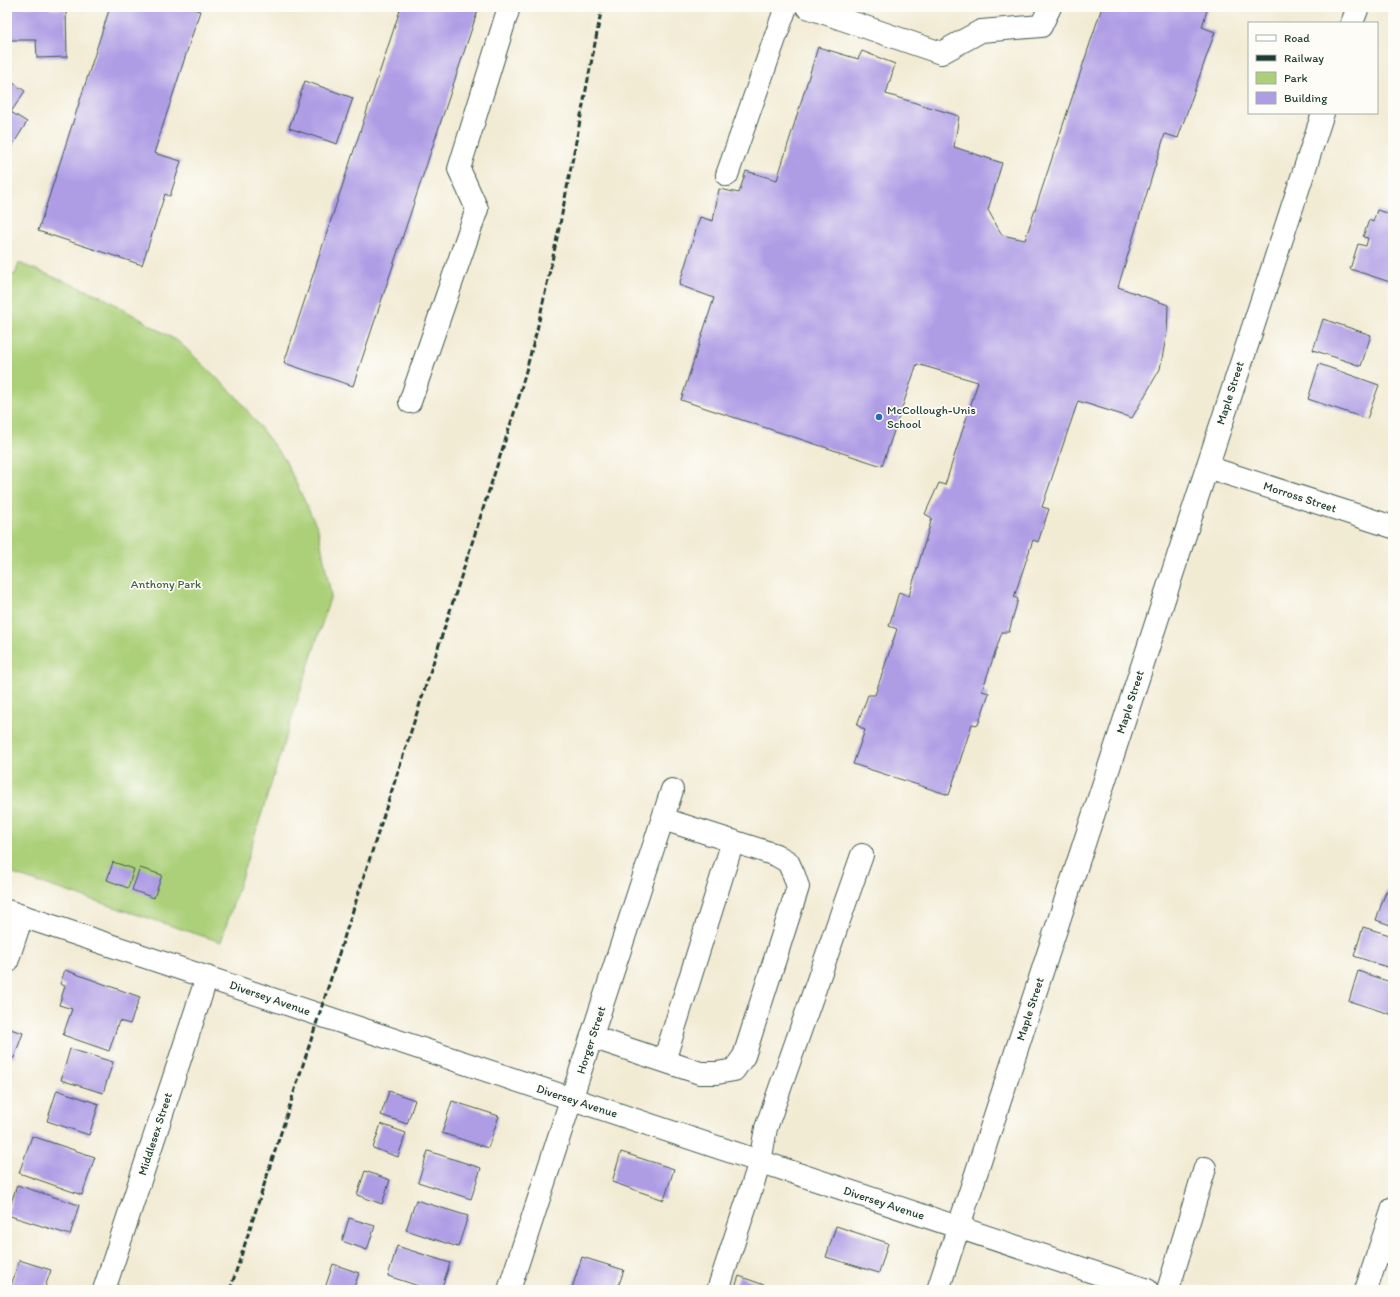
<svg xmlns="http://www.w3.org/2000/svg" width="1400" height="1297" font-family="Itim,sans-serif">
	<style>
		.green { fill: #acd079; stroke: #668656 }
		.building { fill: #ae9ce5 }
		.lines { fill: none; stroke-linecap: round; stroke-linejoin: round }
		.minor-casing { stroke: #3f574c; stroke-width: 24 }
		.minor { stroke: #fff; stroke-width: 22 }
		.rail { stroke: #1f3d34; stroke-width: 3; stroke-dasharray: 6 3; stroke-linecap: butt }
		.poi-dot { fill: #1f6fb2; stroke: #fdfcf7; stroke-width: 1.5 }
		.labels { text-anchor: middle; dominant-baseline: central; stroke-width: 3.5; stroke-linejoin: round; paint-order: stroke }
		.street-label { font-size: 12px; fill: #1f3d34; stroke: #fdfcf7 }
		.poi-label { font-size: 12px; fill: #1f3d34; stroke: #fdfcf7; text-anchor: start }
		.park-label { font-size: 12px; fill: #426245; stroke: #fdfcf7 }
	</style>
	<rect width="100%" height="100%" fill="#fdfcf7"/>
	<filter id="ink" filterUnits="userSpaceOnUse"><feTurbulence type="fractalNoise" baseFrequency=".025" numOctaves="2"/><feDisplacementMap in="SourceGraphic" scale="8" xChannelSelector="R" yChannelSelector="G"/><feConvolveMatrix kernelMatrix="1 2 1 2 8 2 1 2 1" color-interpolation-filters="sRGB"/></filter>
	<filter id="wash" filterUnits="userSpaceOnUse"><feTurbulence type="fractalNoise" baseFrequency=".012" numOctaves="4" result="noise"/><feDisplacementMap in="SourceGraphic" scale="16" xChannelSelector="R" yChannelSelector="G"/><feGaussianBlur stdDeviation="0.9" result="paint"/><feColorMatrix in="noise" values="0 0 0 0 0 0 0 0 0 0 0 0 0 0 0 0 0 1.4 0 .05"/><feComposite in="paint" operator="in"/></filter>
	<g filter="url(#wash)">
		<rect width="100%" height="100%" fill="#f2ebd4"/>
		<path class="green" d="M19 263 101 296 179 342 236 396 285 460 318 529 331 595 221 942 7 872V273L15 275Z"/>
		<g id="blocks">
			<path class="building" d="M8 7H50V9H66L67 57 37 58 36 40H8Z
				M110 7H186L200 11 154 153 181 161 170 196 165 194 142 265 38 231Z
				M401 7H479L353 386 284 363Z
				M1102 7H1208L1202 27 1215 32 1178 138 1165 134 1118 287 1168 305 1167 332 1160 369 1132 418 1078 401 1042 507 1049 509 1038 542 1033 540 1014 597 1018 599 1009 632H1002L982 691 989 693 978 725 972 724 949 795 853 764 865 730 857 725 868 695H875L897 629 889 626 899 592 909 596 932 518 925 514 939 483 945 485 978 382 917 364 882 466 681 400 714 298 679 285 700 217 713 221 719 189 739 193 746 171 777 180 818 47 858 59 862 51 895 64 886 94 959 116 954 147 1002 163 988 210 1002 235 1025 240Z
				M7 79 25 91 11 112 27 122 7 154Z
				M305 81 353 98 337 144 289 128Z
				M1377 210 1393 215V283L1350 269 1358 244 1366 246 1368 238 1363 237 1369 220 1373 222Z
				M1323 319 1371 335 1361 366 1313 350Z
				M1319 364 1379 385 1367 419 1308 399Z
				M113 862 134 869 128 888 107 880Z
				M140 868 162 875 154 898 132 890Z
				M1386 891 1393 893V926L1376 920Z
				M1363 927 1393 936V969L1354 956Z
				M65 970 140 997 130 1024 119 1021 109 1051 63 1035 72 1009 59 1005 65 986 60 984Z
				M1358 971 1393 983V1015L1349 1001Z
				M7 1028 23 1033 14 1058 7 1056Z
				M70 1049 113 1062 103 1093 61 1080Z
				M57 1090 99 1104 89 1135 47 1121Z
				M389 1091 415 1100 407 1124 381 1115Z
				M452 1101 499 1116 488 1148 442 1133Z
				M381 1124 406 1133 398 1157 373 1148Z
				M32 1136 95 1157 82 1195 19 1173Z
				M428 1151 481 1168 471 1199 418 1182Z
				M621 1152 674 1169 664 1200 612 1182Z
				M365 1171 390 1180 382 1204 357 1195Z
				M17 1185 79 1205 70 1235 7 1215Z
				M416 1200 468 1216 458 1247 406 1230Z
				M349 1218 375 1226 367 1250 342 1241Z
				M836 1226 888 1243 879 1273 826 1257Z
				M397 1246 450 1263 441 1290H431L388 1276Z
				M582 1257 624 1270 617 1290H579L572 1288Z
				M19 1260 51 1270 44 1290 10 1289Z
				M333 1264 359 1273 353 1290H330L325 1288Z
				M739 1276 764 1285 763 1290H734Z"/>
		</g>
	</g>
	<g filter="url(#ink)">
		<use href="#blocks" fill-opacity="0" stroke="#3f574c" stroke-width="1"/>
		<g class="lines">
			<g class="minor-casing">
				<path id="minor" d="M807 7 941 53 981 31 1041 26 1050 7
					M1352 23 1358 7
					M727 175 786 7
					M410 402 477 209 459 169 509 7
					M1207 467 1393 527
					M7 911 1147 1290
					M7 962 22 916
					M592 1037 700 1073H717L734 1070 744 1056 798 887 794 875 788 862 776 855 663 819
					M664 1061 733 841
					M104 1290 207 977
					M509 1290 672 790
					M718 1290 760 1162 766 1128 862 855
					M938 1290 1323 113
					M1168 1290 1205 1168
					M1366 1290 1393 1208"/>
			</g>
			<use href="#minor" class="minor"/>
			<path class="rail" d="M230 1290 517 404 537 330 560 224 602 7"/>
		</g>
	</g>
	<circle class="poi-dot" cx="879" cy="417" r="4"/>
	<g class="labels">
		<g class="street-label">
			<text transform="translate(1230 393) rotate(-72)">Maple Street</text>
			<text transform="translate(1300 497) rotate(18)">Morross Street</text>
			<text transform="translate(1130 702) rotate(-72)">Maple Street</text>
			<text transform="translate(270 998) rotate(19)">Diversey Avenue</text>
			<text transform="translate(1030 1009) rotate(-72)">Maple Street</text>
			<text transform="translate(591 1040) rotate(-72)">Horger Street</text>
			<text transform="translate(577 1101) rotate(18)">Diversey Avenue</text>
			<text transform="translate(155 1134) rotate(-72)">Middlesex Street</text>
			<text transform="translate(884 1203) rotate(18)">Diversey Avenue</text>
		</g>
		<g class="poi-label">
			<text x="887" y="410">McCollough-Unis<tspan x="887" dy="14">School</tspan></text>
		</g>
		<g class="park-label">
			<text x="166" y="584">Anthony Park</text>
		</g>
	</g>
	<rect width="1400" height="1297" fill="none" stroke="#fdfcf7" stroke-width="24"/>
	<rect x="1248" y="22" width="130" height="92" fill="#fdfcf7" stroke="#a4b0a9"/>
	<rect x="1256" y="35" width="20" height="6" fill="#ffffff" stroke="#a4b0a9"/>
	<text x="1284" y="42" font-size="12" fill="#1f3d34">Road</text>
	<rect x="1256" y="55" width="20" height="6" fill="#1f3d34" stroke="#a4b0a9"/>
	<text x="1284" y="62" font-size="12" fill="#1f3d34">Railway</text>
	<rect x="1256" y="72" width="20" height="12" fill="#acd079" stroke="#a4b0a9"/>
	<text x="1284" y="82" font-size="12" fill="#1f3d34">Park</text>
	<rect x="1256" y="92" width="20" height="12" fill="#ae9ce5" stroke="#a4b0a9"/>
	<text x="1284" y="102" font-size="12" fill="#1f3d34">Building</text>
</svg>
